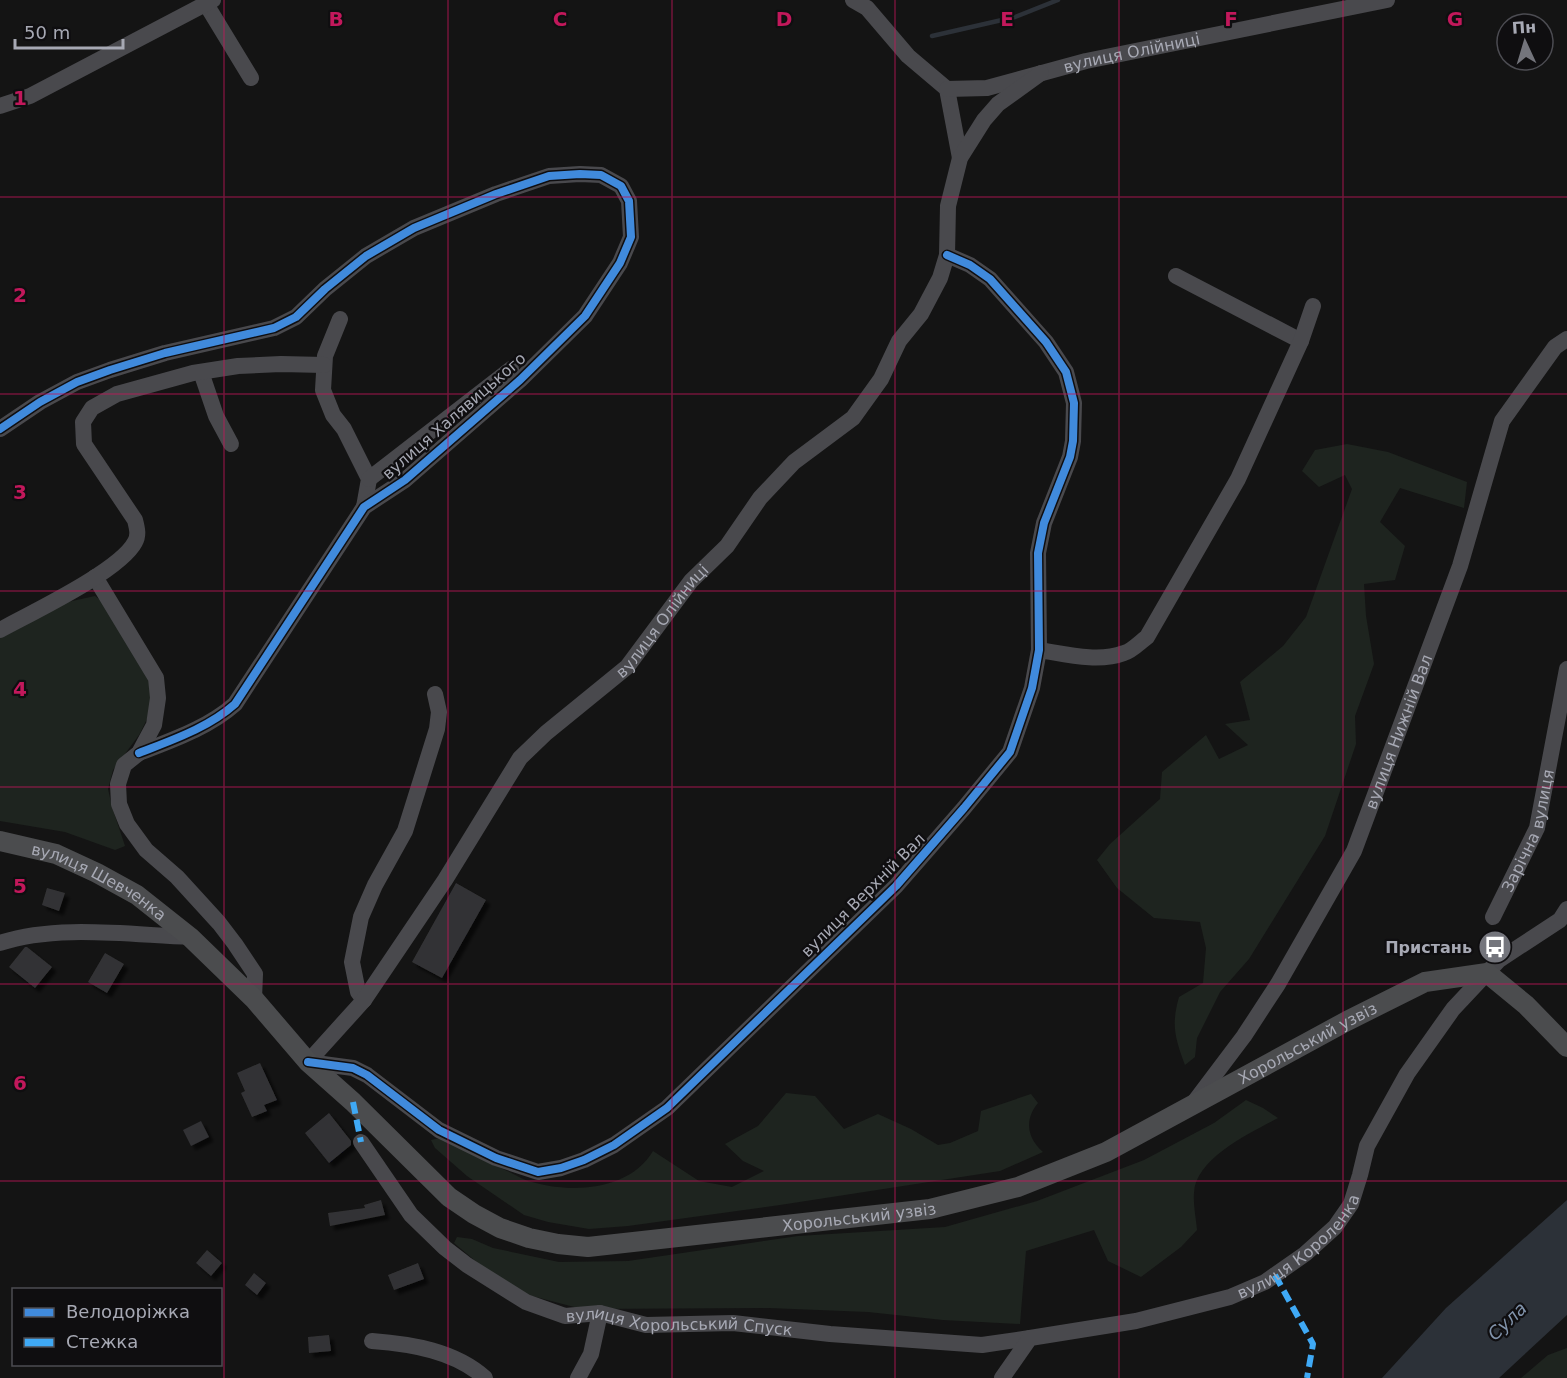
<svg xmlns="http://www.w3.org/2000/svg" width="1567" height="1378" font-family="'DejaVu Sans',sans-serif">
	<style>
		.green { fill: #1e241f }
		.water { fill: #2c3138 }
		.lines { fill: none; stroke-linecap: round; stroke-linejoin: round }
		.stream { stroke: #2c3138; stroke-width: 4.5 }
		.building { fill: #333335; filter: url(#shadow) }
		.minor { stroke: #49494d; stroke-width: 16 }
		.major { stroke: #4b4c4e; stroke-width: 20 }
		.quiet { stroke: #3fa9f5; stroke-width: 6; stroke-dasharray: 12 6; stroke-linecap: butt }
		.cycleway-casing { stroke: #0f0e10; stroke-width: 11 }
		.cycleway { stroke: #408adc; stroke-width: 8 }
		.grid { fill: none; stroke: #c2185b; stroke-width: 1.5; stroke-opacity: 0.55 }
		.labels { text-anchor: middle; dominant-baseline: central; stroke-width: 4.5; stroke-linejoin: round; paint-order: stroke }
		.street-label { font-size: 16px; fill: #a7a9b4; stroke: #0f0e10 }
		.poi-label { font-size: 16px; font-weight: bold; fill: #a7a9b4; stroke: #0f0e10; text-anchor: end }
		.water-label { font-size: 18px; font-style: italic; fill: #8193ab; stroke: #0f0e10 }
		.grid-label { font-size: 20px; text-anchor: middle; font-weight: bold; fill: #c2185b; stroke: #0f0e10; stroke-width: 4.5; stroke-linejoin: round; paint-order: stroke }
	</style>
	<defs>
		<filter id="shadow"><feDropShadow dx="4.5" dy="4.5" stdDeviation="1.5" flood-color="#0009"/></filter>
	</defs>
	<rect width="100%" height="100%" fill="#141414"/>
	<path class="green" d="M1347 444 1388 452 1467 482 1464 508 1400 488 1380 522 1405 546 1395 580 1364 584 1366 616 1374 664 1355 716 1356 744 1325 836 1249 959 1220 992 1197 1038 1195 1057 1185 1065C1175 1038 1171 1025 1179 997L1203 983 1206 948 1200 922 1154 918 1117 888 1097 860 1110 844 1160 799 1162 772 1206 735 1219 759 1248 745 1225 724 1250 720 1240 682 1283 646 1306 617 1352 489 1345 475 1319 487 1302 471 1315 450Z
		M95 596 108 606 149 676 151 694 149 715 139 735 113 770 108 789 112 807 125 846 115 850 65 832 0 821V638L63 603Z
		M786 1093 815 1096 844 1129 878 1114 911 1129 938 1145 950 1143 978 1131 981 1111 1031 1094 1038 1103C1024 1120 1027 1138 1043 1152L1000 1171 780 1205 628 1226 589 1229 548 1222 524 1215 467 1176 435 1148 431 1140 440 1138C462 1149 484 1160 507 1171 515 1174 523 1180 532 1182 573 1194 630 1190 653 1151L699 1181 732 1187 764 1171 743 1161 725 1144 758 1126Z
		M1246 1100 1263 1108 1278 1118C1252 1132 1195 1158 1194 1193 1193 1205 1196 1218 1197 1230L1181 1247 1141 1277 1108 1261 1094 1230 1026 1251 1020 1324 943 1320 868 1312 769 1308 582 1309 528 1295 485 1269 454 1243 457 1237 472 1239 493 1248 559 1262 628 1261 798 1236 945 1227 1037 1201 1144 1160 1214 1123Z
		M1567 1348V1378H1521L1548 1355Z"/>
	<path class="water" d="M1567 1200V1315L1499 1378H1382L1446 1308Z"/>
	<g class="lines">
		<path class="stream" d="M932 36 1015 17 1058 0"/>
	</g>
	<path class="building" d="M456 883 486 900 442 978 412 962Z
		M47 888 65 893 59 911 42 905Z
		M25 947H27L52 967 35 988 9 967Z
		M105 953 124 964 107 993 88 982Z
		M260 1063 277 1100 264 1105 267 1111 252 1117 241 1093 245 1091 237 1073Z
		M329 1113 351 1141V1145L329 1163 305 1133Z
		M201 1121 209 1137 191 1146 183 1130Z
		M381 1200 385 1215 330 1226 328 1213 365 1208 364 1205Z
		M207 1250 222 1263 211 1276 196 1263Z
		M418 1263 424 1279 394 1290 388 1275Z
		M254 1273 266 1283 257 1295 245 1285Z
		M329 1335 331 1351 309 1353 308 1337Z"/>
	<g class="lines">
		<g class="minor">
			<path d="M853 0 867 8 908 56 947 89 960 158"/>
			<path d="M206 4 251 78"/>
			<path id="s1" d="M947 89 987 88 1086 61 1387 0"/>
			<path d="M0 106 30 96 213 0"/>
			<path d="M1176 276 1301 341"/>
			<path d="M340 319 325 356 323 390 333 415 344 429 369 479 364 507"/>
			<path d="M201 372 216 416 231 444"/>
			<path d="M0 429 40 402 77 382 110 370 165 353 274 328 296 317 325 289 366 256 414 228 496 194 549 176 580 174 601 175 621 186 629 201 631 237 620 263 585 316 520 380 405 480 364 507 235 704C208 728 172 740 139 753"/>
			<path d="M369 479 511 369"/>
			<path d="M95 577 156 678 158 698 154 725 139 753 124 765 118 784 119 804 127 824 146 850 177 877 219 923 235 944 255 974 254 999"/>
			<path d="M0 630C31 613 120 571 135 542 139 535 137 528 135 520L84 444 83 422 92 408 117 394 193 373 238 366 281 364 324 365"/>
			<path d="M1039 650C1065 654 1098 663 1124 653 1132 651 1140 642 1147 637L1238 479 1301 341 1313 306"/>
			<path id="s2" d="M1493 917 1537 828 1567 669"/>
			<path d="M0 943C55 924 132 935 190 937"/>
			<path d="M364 1000 358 992 352 962 361 917 375 885 405 831 437 729 439 712 435 694"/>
			<path d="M308 1062 353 1068 367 1075 439 1130 496 1158 538 1172 561 1168 584 1160 614 1145 667 1108 896 886 964 808 1010 752 1032 688 1039 650 1038 553 1044 523 1070 457 1073 441 1074 403 1066 372 1046 342 990 279 970 265 947 255"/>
			<path id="s3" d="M308 1062 364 1000 445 880 520 758 546 733 627 667 691 581 727 546 760 498 794 462 853 418 881 379 899 341 921 314 940 278 947 255 948 206 960 158 984 120 998 104 1041 73"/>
			<path id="s4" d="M1195 1101 1244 1036 1278 984 1354 851 1460 566 1502 421 1555 347 1567 339"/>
			<path id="s5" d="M361 1142 411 1215 445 1248 467 1265 526 1302 565 1316 600 1313 646 1325 733 1323 830 1334 982 1345 1030 1338"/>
			<path d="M372 1341C412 1344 455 1351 485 1378"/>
			<path d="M578 1378 591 1354 600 1313"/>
			<path id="s6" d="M1002 1378 1030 1338 1136 1321 1230 1297 1265 1282 1305 1254 1335 1227 1351 1204 1360 1175 1367 1146 1407 1074 1453 1009 1499 960 1560 920 1567 909"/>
		</g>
		<path class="major" id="s7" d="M0 841 56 854 97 873 137 895 190 937 254 999 308 1062 353 1102 449 1197 474 1214 500 1228 529 1238 558 1244 588 1247 930 1209 1018 1187 1106 1152 1347 1021 1425 982 1487 973 1526 1005 1567 1047"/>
		<path class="quiet" d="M353 1102 361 1142
			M1275 1275 1313 1344 1307 1378"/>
		<g class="cycleway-casing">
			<path id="cycleway" d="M0 429 40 402 77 382 110 370 165 353 274 328 296 317 325 289 366 256 414 228 496 194 549 176 580 174 601 175 621 186 629 201 631 237 620 263 585 316 520 380 405 480 364 507 235 704C208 728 172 740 139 753
				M308 1062 353 1068 367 1075 439 1130 496 1158 538 1172 561 1168 584 1160 614 1145 667 1108 896 886 964 808 1010 752 1032 688 1039 650 1038 553 1044 523 1070 457 1073 441 1074 403 1066 372 1046 342 990 279 970 265 947 255"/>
		</g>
		<use href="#cycleway" class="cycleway"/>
	</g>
	<path class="grid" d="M224 0V1378M448 0V1378M672 0V1378M895 0V1378M1119 0V1378M1343 0V1378M0 197H1567M0 394H1567M0 591H1567M0 787H1567M0 984H1567M0 1181H1567"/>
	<defs>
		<g id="bus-disc" transform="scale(1.725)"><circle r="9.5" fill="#74757c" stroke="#0f0e10"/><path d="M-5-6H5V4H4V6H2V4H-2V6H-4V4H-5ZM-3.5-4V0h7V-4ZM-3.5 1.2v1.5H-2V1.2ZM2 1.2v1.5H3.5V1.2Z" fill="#fff"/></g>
	</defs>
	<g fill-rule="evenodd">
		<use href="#bus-disc" x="1495" y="947"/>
	</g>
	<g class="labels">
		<g class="street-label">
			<text stroke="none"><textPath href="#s1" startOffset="189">вулиця Олійниці</textPath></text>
			<text transform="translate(454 416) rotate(-41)">вулиця Халявицького</text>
			<text stroke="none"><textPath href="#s3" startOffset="570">вулиця Олійниці</textPath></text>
			<text stroke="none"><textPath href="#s4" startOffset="424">вулиця Нижній Вал</textPath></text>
			<text stroke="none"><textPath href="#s2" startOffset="94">Зарічна вулиця</textPath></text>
			<text stroke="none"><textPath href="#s7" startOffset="108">вулиця Шевченка</textPath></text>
			<text transform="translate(863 895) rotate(-45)">вулиця Верхній Вал</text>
			<text stroke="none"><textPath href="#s7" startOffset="1492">Хорольський узвіз</textPath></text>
			<text stroke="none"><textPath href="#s7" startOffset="1006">Хорольський узвіз</textPath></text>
			<text stroke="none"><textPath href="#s6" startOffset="340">вулиця Короленка</textPath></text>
			<text stroke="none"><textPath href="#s5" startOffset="390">вулиця Хорольський Спуск</textPath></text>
		</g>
		<g class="poi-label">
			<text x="1472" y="947">Пристань</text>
		</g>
		<g class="water-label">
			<text transform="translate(1507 1321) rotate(-44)">Сула</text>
		</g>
	</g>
	<g class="grid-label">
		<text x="336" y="26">B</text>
		<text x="560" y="26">C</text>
		<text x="784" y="26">D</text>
		<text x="1007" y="26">E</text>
		<text x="1231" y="26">F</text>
		<text x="1455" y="26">G</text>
		<text x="20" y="105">1</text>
		<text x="20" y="302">2</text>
		<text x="20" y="499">3</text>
		<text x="20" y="696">4</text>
		<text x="20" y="893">5</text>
		<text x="20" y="1090">6</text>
	</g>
	<rect x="12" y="1288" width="210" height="78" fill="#0f0e10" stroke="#4c4c52" stroke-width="1.5"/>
	<rect x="24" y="1308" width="30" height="9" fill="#408adc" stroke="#4c4c52" stroke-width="1.5"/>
	<text x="66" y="1318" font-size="18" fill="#a7a9b4">Велодоріжка</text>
	<rect x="24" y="1338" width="30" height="9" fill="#3fa9f5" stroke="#4c4c52" stroke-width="1.5"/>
	<text x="66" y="1348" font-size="18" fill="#a7a9b4">Стежка</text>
	<g transform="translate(1525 42) rotate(356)"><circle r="28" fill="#0f0e10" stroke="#4c4c52" stroke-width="1.5"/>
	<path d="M0-4.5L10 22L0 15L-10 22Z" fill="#74757c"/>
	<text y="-9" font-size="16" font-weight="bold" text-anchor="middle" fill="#a7a9b4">Пн</text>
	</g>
	<path d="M15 39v9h108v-9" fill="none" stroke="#a7a9b4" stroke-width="3"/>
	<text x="24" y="39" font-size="18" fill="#a7a9b4" stroke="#0f0e10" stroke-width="4.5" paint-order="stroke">50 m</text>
</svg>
